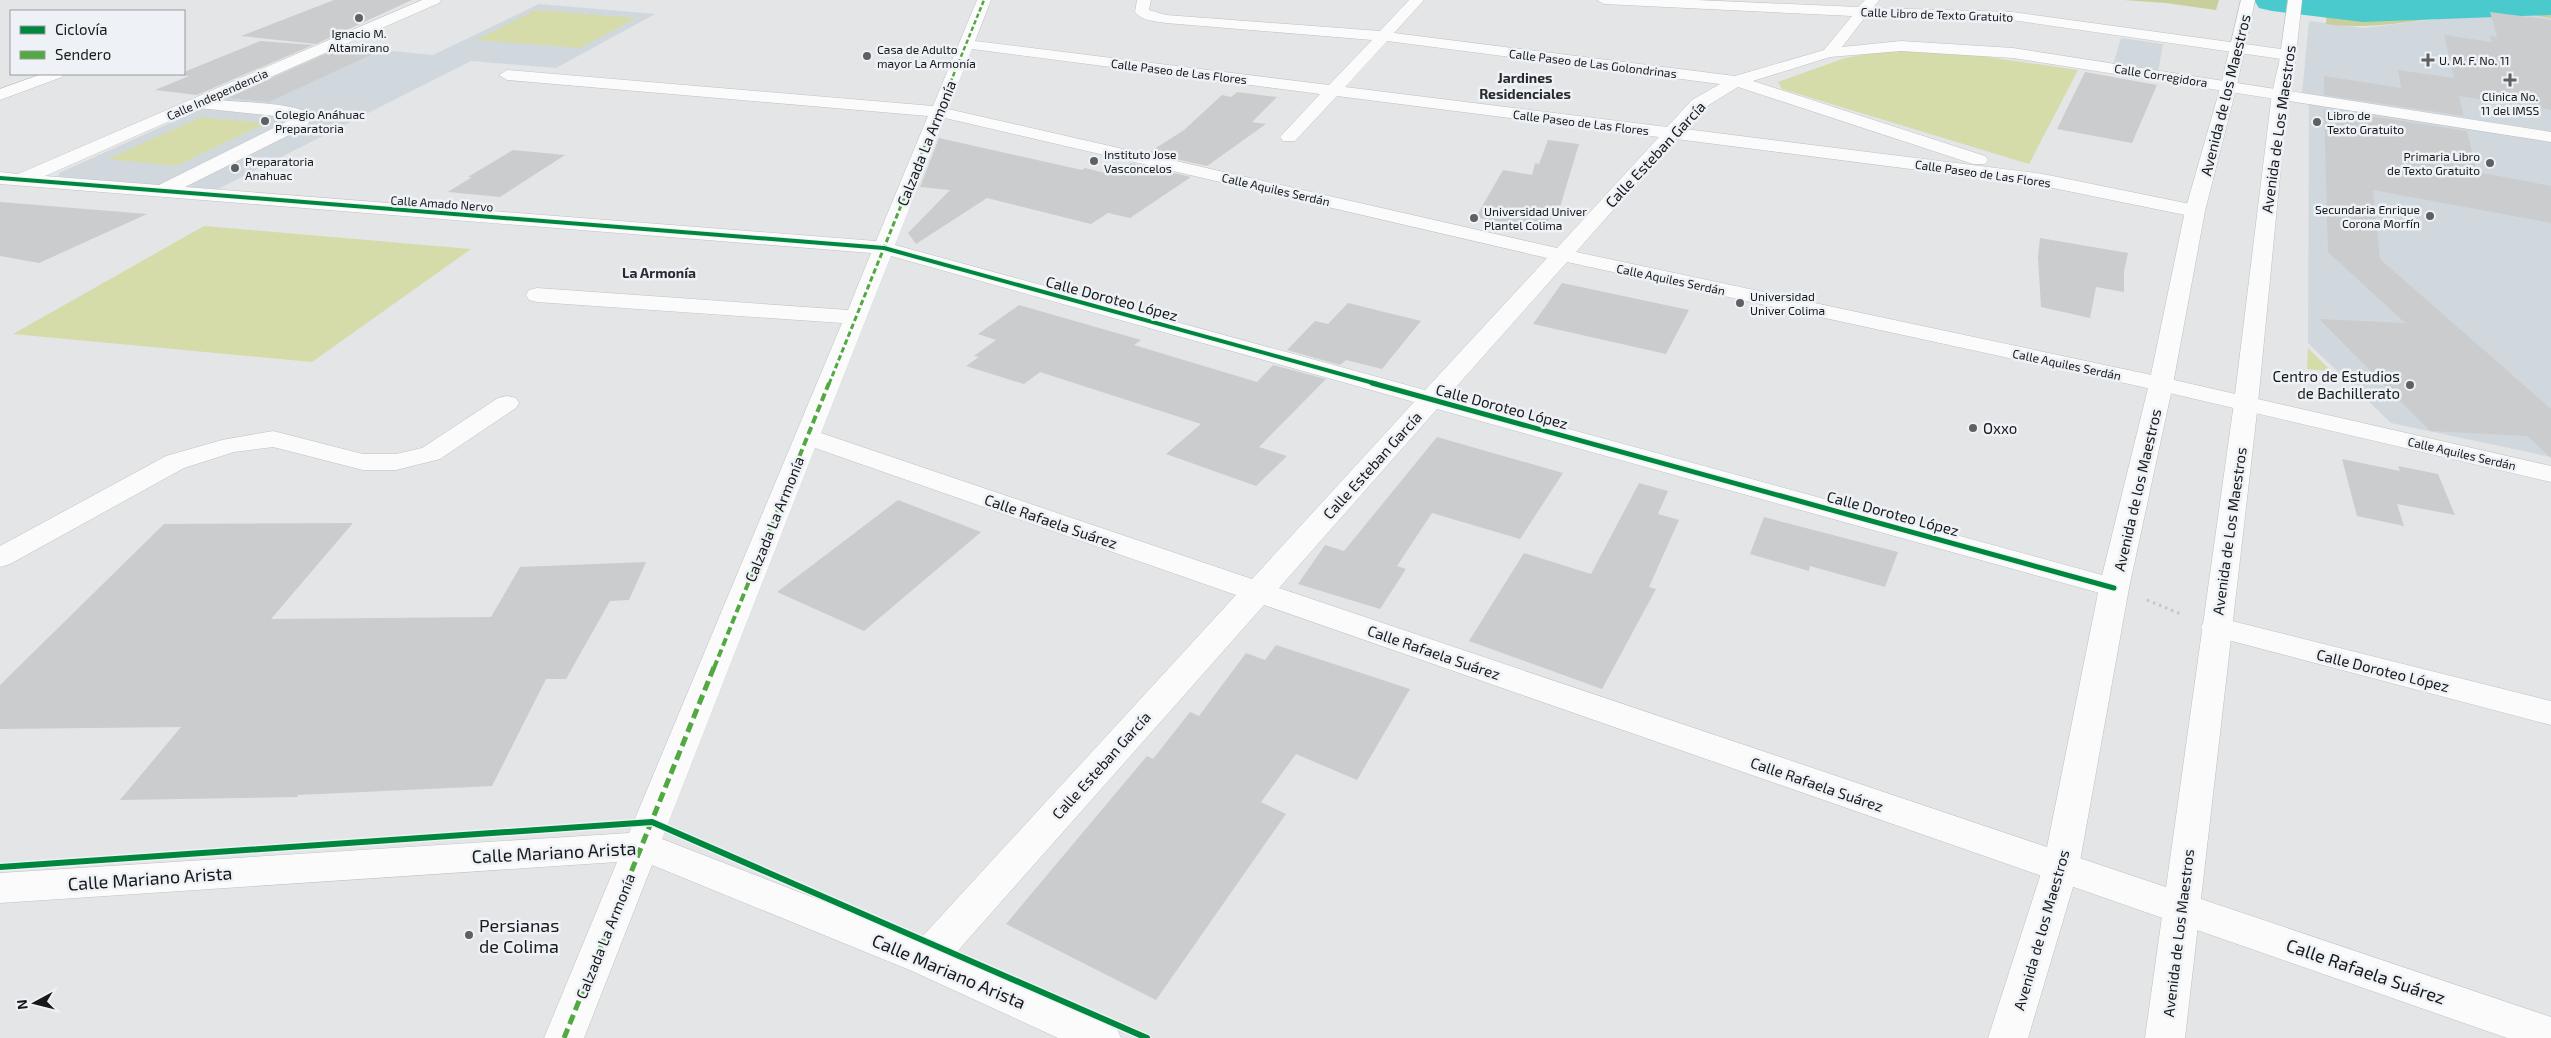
<svg xmlns="http://www.w3.org/2000/svg" width="2551" height="1038" font-family="'Exo 2',sans-serif">
	<style>
		.built { fill: #d1d8dd }
		.green { fill: #d5dca9 }
		.forest { fill: #c8cf9a }
		.lines { fill: none; stroke-linecap: round; stroke-linejoin: round }
		.river { fill: #4acacc; fill-rule: evenodd }
		.building { fill: #cbcccd }
		.minor-casing { stroke: #bec0c1; stroke-width: 1 }
		.major-casing { stroke: #bec0c1; stroke-width: 1 }
		.path { stroke: #c6c6c6; stroke-width: 3; stroke-dasharray: 2.5 4; stroke-linecap: butt }
		.minor { fill: #fbfbfb; fill-rule: evenodd }
		.major { fill: #fbfbfb; fill-rule: evenodd }
		.quiet-far3 { stroke: #52a942; stroke-width: 2.5; stroke-dasharray: 4.5 2.5; stroke-linecap: butt }
		.quiet-far2 { stroke: #52a942; stroke-width: 3; stroke-dasharray: 5.5 3; stroke-linecap: butt }
		.quiet-far1 { stroke: #52a942; stroke-width: 4; stroke-dasharray: 8 4; stroke-linecap: butt }
		.quiet { stroke: #52a942; stroke-width: 5; stroke-dasharray: 10 5; stroke-linecap: butt }
		.cycleway-far2-casing { stroke: #eef2f6; stroke-width: 6 }
		.cycleway-far1-casing { stroke: #eef2f6; stroke-width: 8 }
		.cycleway-casing { stroke: #eef2f6; stroke-width: 9 }
		.cycleway-far2 { stroke: #00873e; stroke-width: 4 }
		.cycleway-far1 { stroke: #00873e; stroke-width: 5 }
		.cycleway { stroke: #00873e; stroke-width: 6 }
		.poi-dot { fill: #5e6062; stroke: #eef2f6; stroke-width: 2 }
		.labels { text-anchor: middle; dominant-baseline: central; stroke-width: 5; stroke-linejoin: round; paint-order: stroke }
		.far-street-label { font-size: 12px; fill: #17191a; stroke: #eef2f6 }
		.far-poi-label { font-size: 12px; fill: #17191a; stroke: #eef2f6; text-anchor: start }
		.far-neighbourhood-label { font-size: 14px; font-weight: bold; fill: #292c2f; stroke: #eef2f6 }
		.street-label { font-size: 15px; fill: #17191a; stroke: #eef2f6 }
		.poi-label { font-size: 15px; fill: #17191a; stroke: #eef2f6; text-anchor: end }
		.near-street-label { font-size: 18px; fill: #17191a; stroke: #eef2f6 }
		.near-poi-label { font-size: 18px; fill: #17191a; stroke: #eef2f6; text-anchor: start }
	</style>
	<rect width="100%" height="100%" fill="#e3e5e7"/>
	<path class="built" d="M539 4 655 14 556 68 471 61 216 190 59 179V173L341 46 433 55Z
		M2502 11 2551 18V132L2302 93 2309 21 2364 28Z
		M2121 38 2163 44 2158 72 2113 65Z
		M2309 102 2551 142V457L2391 423 2308 343Z"/>
	<path class="green" d="M536 10 636 18 580 48 476 40Z
		M1888 50 1960 53 2078 70 2029 164 1782 89 1778 82 1845 58Z
		M201 117 266 123 176 166 108 159Z
		M204 226 471 249 312 362 13 334Z
		M2308 348 2331 371 2307 369Z"/>
	<path class="forest" d="M2124 0H2219L2216 10 2166 3Z
		M2328 0H2551V18C2535 16 2518 11 2501 12 2442 13 2385 32 2326 24Z"/>
	<g class="lines">
		<path class="river" d="M2254 0H2551V15L2363 22 2272 11 2259 8Z"/>
	</g>
	<path class="building" d="M334 0H412L316 44 241 36Z
		M2490 12 2551 20V110L2459 96 2464 116 2324 95V76L2401 88 2398 70 2454 78 2444 35 2492 42 2490 36 2497 37Z
		M260 41 313 45 197 95 155 90 189 76 177 74H184V72Z
		M342 47 379 51 269 102 228 98Z
		M2085 72 2157 85 2132 143 2057 129Z
		M1237 92 1277 97 1252 122 1266 124 1207 166 1148 153 1184 130 1222 95 1231 97Z
		M2324 109 2467 131 2477 172 2551 186V223L2373 190 2380 259 2551 409V458L2527 436 2430 431 2319 319 2405 323 2328 252Z
		M939 138 1082 170 1085 168 1113 175 1131 163 1191 177 1130 218 1108 213 1091 224 987 198 916 244 908 233 950 190 920 187Z
		M1548 140 1579 144 1560 207 1539 231 1476 217 1503 170 1532 175 1535 163 1539 164Z
		M513 150 565 155 500 197 448 192 472 177H468Z
		M0 202 147 214 39 263 0 256Z
		M2040 238 2128 253 2124 271V292L2096 287 2090 318 2041 307 2038 257Z
		M1562 283 1689 310 1666 354 1533 324Z
		M1348 303 1421 321 1382 369 1346 360 1340 365 1287 350 1315 321 1328 324Z
		M1019 305 1141 340 1134 345 1257 382 1273 365 1326 379 1259 447 1287 456 1256 486 1166 454 1201 424 1040 372 1024 384 966 366 979 357 974 356 996 340 978 334Z
		M1437 437 1563 473 1520 539 1432 513 1397 566 1406 569 1380 609 1298 584 1325 545 1344 551Z
		M2342 459 2400 471 2398 466 2438 474 2455 515 2397 504 2404 526 2357 516Z
		M1639 483 1668 491 1658 514 1679 520 1649 587 1656 589 1602 689 1469 641 1524 553 1591 574Z
		M898 500 981 532 864 631 777 592Z
		M1764 517 1898 552 1885 587 1810 566 1809 571 1750 554Z
		M353 523 271 619 491 617 520 567 646 562 629 600 610 601 566 679H546L492 786 298 795 297 797 120 800 181 727 0 729V685L164 524Z
		M1276 645 1410 689 1357 780 1296 754 1261 802 1286 814 1156 1000 1006 924 1147 756 1153 759 1190 712 1199 716 1246 653 1265 660Z"/>
	<g class="lines">
		<g class="minor-casing">
			<path id="minor" d="M422 0H441L439 3 218 100C235 102 303 103 312 116L307 126 185 187 876 241 928 116 507 80 499 75 507 70 933 106 977 0H991L975 41 1329 85 1372 40 1166 23C1155 21 1142 21 1135 12L1137 0H1151L1149 10 1166 15 1380 31 1409 0H1424L1394 33 1735 76 1824 50 1852 16 1604 4 1597 0H1696L1858 7 1865 0H1879L1873 8 2012 12 2288 50 2296 55 2288 60 2012 20 1866 16 1842 47 1901 41 2013 48 2551 132V142L2013 58 1901 51 1830 57 1753 81 1985 156 1988 160 1985 164H1973L1738 87 1704 108 1685 129 2043 174 2195 205 2202 207 2205 211 2202 215 2195 217 2043 186 1676 139 1576 252 2161 377 2551 466V482L2161 391 1567 262 1448 396 2124 581 2129 588 2124 595 2114 597 1437 409 1279 588 2551 1017V1038H2507L1264 605 955 954 1115 1025 1121 1038H1058L912 971 652 865 584 1038H544L617 862 0 903V873L629 833 842 323 537 302 529 300 526 295 529 290 537 288 848 310 871 253 0 184V172L18 174ZM1387 41 1720 84 1692 100 1667 127 1345 87ZM972 49 1320 94 1280 137 1283 141H1295L1337 96 1659 137 1557 248 948 109ZM199 108 294 118 159 185 45 176ZM945 118 1547 258 1425 390 895 245ZM891 256 1414 402 1252 579 821 433ZM815 448 1236 595 920 939 662 839Z
				M42 74H64L62 77 0 100V89Z
				M507 396 516 398 519 403 516 408 440 459 396 470H363L273 447 234 452 184 468 10 564 0 567V546L166 456 222 440 273 431 363 454H396L422 448 498 398Z
				M2216 617 2551 701V725L2205 634 2201 627 2205 620Z"/>
		</g>
		<g class="major-casing">
			<path id="major" d="M2241 0H2255L2237 85 2205 211 2173 384 2129 588 2079 867 2028 1038H1988L2043 867 2099 588 2149 384 2185 211 2221 85Z
				M2288 0H2302L2295 63 2288 93 2258 403 2185 1038H2145L2234 403 2272 93 2279 63Z"/>
		</g>
		<path class="path" d="M2147 600 2183 615"/>
		<use href="#minor" class="minor"/>
		<use href="#major" class="major"/>
		<path class="quiet-far3" d="M916 167 984 0"/>
		<path class="quiet-far2" d="M829 384 917 166"/>
		<path class="quiet-far1" d="M714 668 829 383"/>
		<path class="quiet" d="M564 1038 714 667"/>
		<g class="cycleway-far2-casing">
			<path id="cycleway-far2" d="M0 178 884 248 1377 384"/>
		</g>
		<g class="cycleway-far1-casing">
			<path id="cycleway-far1" d="M1372 383 2114 588"/>
		</g>
		<g class="cycleway-casing">
			<path id="cycleway" d="M0 867 652 822 1147 1038"/>
		</g>
		<use href="#cycleway-far2" class="cycleway-far2"/>
		<use href="#cycleway-far1" class="cycleway-far1"/>
		<use href="#cycleway" class="cycleway"/>
	</g>
	<g class="poi-dot">
		<circle cx="359" cy="18" r="5"/>
		<circle cx="867" cy="56" r="5"/>
		<path d="M2425.5 52.5h5v5h5v5h-5v5h-5v-5h-5v-5h5z"/>
		<path d="M2507.5 72.5h5v5h5v5h-5v5h-5v-5h-5v-5h5z"/>
		<circle cx="265" cy="121" r="5"/>
		<circle cx="2317" cy="122" r="5"/>
		<circle cx="1094" cy="161" r="5"/>
		<circle cx="2490" cy="163" r="5"/>
		<circle cx="235" cy="168" r="5"/>
		<circle cx="2430" cy="216" r="5"/>
		<circle cx="1474" cy="218" r="5"/>
		<circle cx="1740" cy="303" r="5"/>
		<circle cx="2410" cy="385" r="5"/>
		<circle cx="1973" cy="428" r="5"/>
		<circle cx="469" cy="935" r="5"/>
	</g>
	<g class="labels">
		<g class="far-street-label">
			<text transform="translate(1937 14) rotate(2)">Calle Libro de Texto Gratuito</text>
			<text transform="translate(1593 63) rotate(7)">Calle Paseo de Las Golondrinas</text>
			<text transform="translate(1179 71) rotate(7)">Calle Paseo de Las Flores</text>
			<text transform="translate(2161 75) rotate(9)">Calle Corregidora</text>
			<text transform="translate(217 94) rotate(-24)">Calle Independencia</text>
			<text transform="translate(1581 122) rotate(7)">Calle Paseo de Las Flores</text>
			<text transform="translate(1983 173) rotate(8)">Calle Paseo de Las Flores</text>
			<text transform="translate(1276 189) rotate(13)">Calle Aquiles Serdán</text>
			<text transform="translate(442 203) rotate(4)">Calle Amado Nervo</text>
			<text transform="translate(1671 279) rotate(12)">Calle Aquiles Serdán</text>
			<text transform="translate(2067 364) rotate(12)">Calle Aquiles Serdán</text>
			<text transform="translate(2462 453) rotate(13)">Calle Aquiles Serdán</text>
		</g>
		<g class="far-poi-label">
			<text x="359" y="33" text-anchor="middle">Ignacio M.<tspan x="359" dy="14">Altamirano</tspan></text>
			<text x="877" y="49">Casa de Adulto<tspan x="877" dy="14">mayor La Armonía</tspan></text>
			<text x="2439" y="60">U. M. F. No. 11</text>
			<text x="2510" y="96" text-anchor="middle">Clinica No.<tspan x="2510" dy="14">11 del IMSS</tspan></text>
			<text x="275" y="114">Colegio Anáhuac<tspan x="275" dy="14">Preparatoria</tspan></text>
			<text x="2327" y="115">Libro de<tspan x="2327" dy="14">Texto Gratuito</tspan></text>
			<text x="1104" y="154">Instituto Jose<tspan x="1104" dy="14">Vasconcelos</tspan></text>
			<text x="2480" y="156" text-anchor="end">Primaria Libro<tspan x="2480" dy="14">de Texto Gratuito</tspan></text>
			<text x="245" y="161">Preparatoria<tspan x="245" dy="14">Anahuac</tspan></text>
			<text x="2420" y="209" text-anchor="end">Secundaria Enrique<tspan x="2420" dy="14">Corona Morfín</tspan></text>
			<text x="1484" y="211">Universidad Univer<tspan x="1484" dy="14">Plantel Colima</tspan></text>
			<text x="1750" y="296">Universidad<tspan x="1750" dy="14">Univer Colima</tspan></text>
		</g>
		<g class="far-neighbourhood-label">
			<text x="1525" y="77">Jardines<tspan x="1525" dy="16">Residenciales</tspan></text>
			<text x="659" y="272">La Armonía</text>
		</g>
		<g class="street-label">
			<text transform="translate(2225 95) rotate(-76)">Avenida de los Maestros</text>
			<text transform="translate(2278 129) rotate(-82)">Avenida de Los Maestros</text>
			<text transform="translate(926 143) rotate(-68)">Calzada La Armonía</text>
			<text transform="translate(1655 154) rotate(-47)">Calle Esteban García</text>
			<text transform="translate(1112 298) rotate(15)">Calle Doroteo López</text>
			<text transform="translate(1502 406) rotate(15)">Calle Doroteo López</text>
			<text transform="translate(1372 465) rotate(-48)">Calle Esteban García</text>
			<text transform="translate(2137 490) rotate(-77)">Avenida de los Maestros</text>
			<text transform="translate(1893 513) rotate(15)">Calle Doroteo López</text>
			<text transform="translate(774 519) rotate(-68)">Calzada La Armonía</text>
			<text transform="translate(1051 521) rotate(19)">Calle Rafaela Suárez</text>
			<text transform="translate(2229 531) rotate(-82)">Avenida de Los Maestros</text>
			<text transform="translate(1434 652) rotate(19)">Calle Rafaela Suárez</text>
			<text transform="translate(2383 670) rotate(14)">Calle Doroteo López</text>
			<text transform="translate(1101 765) rotate(-48)">Calle Esteban García</text>
			<text transform="translate(1817 784) rotate(19)">Calle Rafaela Suárez</text>
			<text transform="translate(2041 930) rotate(-74)">Avenida de los Maestros</text>
			<text transform="translate(2178 933) rotate(-83)">Avenida de Los Maestros</text>
			<text transform="translate(605 936) rotate(-68)">Calzada La Armonía</text>
		</g>
		<g class="poi-label">
			<text x="2400" y="376">Centro de Estudios<tspan x="2400" dy="17">de Bachillerato</tspan></text>
			<text x="1983" y="428" text-anchor="start">Oxxo</text>
		</g>
		<g class="near-street-label">
			<text transform="translate(554 852) rotate(-3)">Calle Mariano Arista</text>
			<text transform="translate(150 878) rotate(-4)">Calle Mariano Arista</text>
			<text transform="translate(949 971) rotate(23)">Calle Mariano Arista</text>
			<text transform="translate(2366 971) rotate(19)">Calle Rafaela Suárez</text>
		</g>
		<g class="near-poi-label">
			<text x="479" y="925">Persianas<tspan x="479" dy="21">de Colima</tspan></text>
		</g>
	</g>
	<rect x="10" y="10" width="175" height="65" fill="#eef2f6" stroke="#989b9e"/>
	<rect x="20" y="26" width="25" height="8" fill="#00873e" stroke="#989b9e"/>
	<text x="55" y="35" font-size="15" fill="#17191a">Ciclovía</text>
	<rect x="20" y="51" width="25" height="8" fill="#52a942" stroke="#989b9e"/>
	<text x="55" y="60" font-size="15" fill="#17191a">Sendero</text>
	<g transform="translate(35 1003) rotate(263)" stroke="#eef2f6" stroke-width="4" paint-order="stroke">
	<path d="M0-4L9 19L0 12L-9 19Z" fill="#17191a"/>
	<text y="-8" font-size="14" font-weight="bold" text-anchor="middle" fill="#17191a">N</text>
	</g>
</svg>
